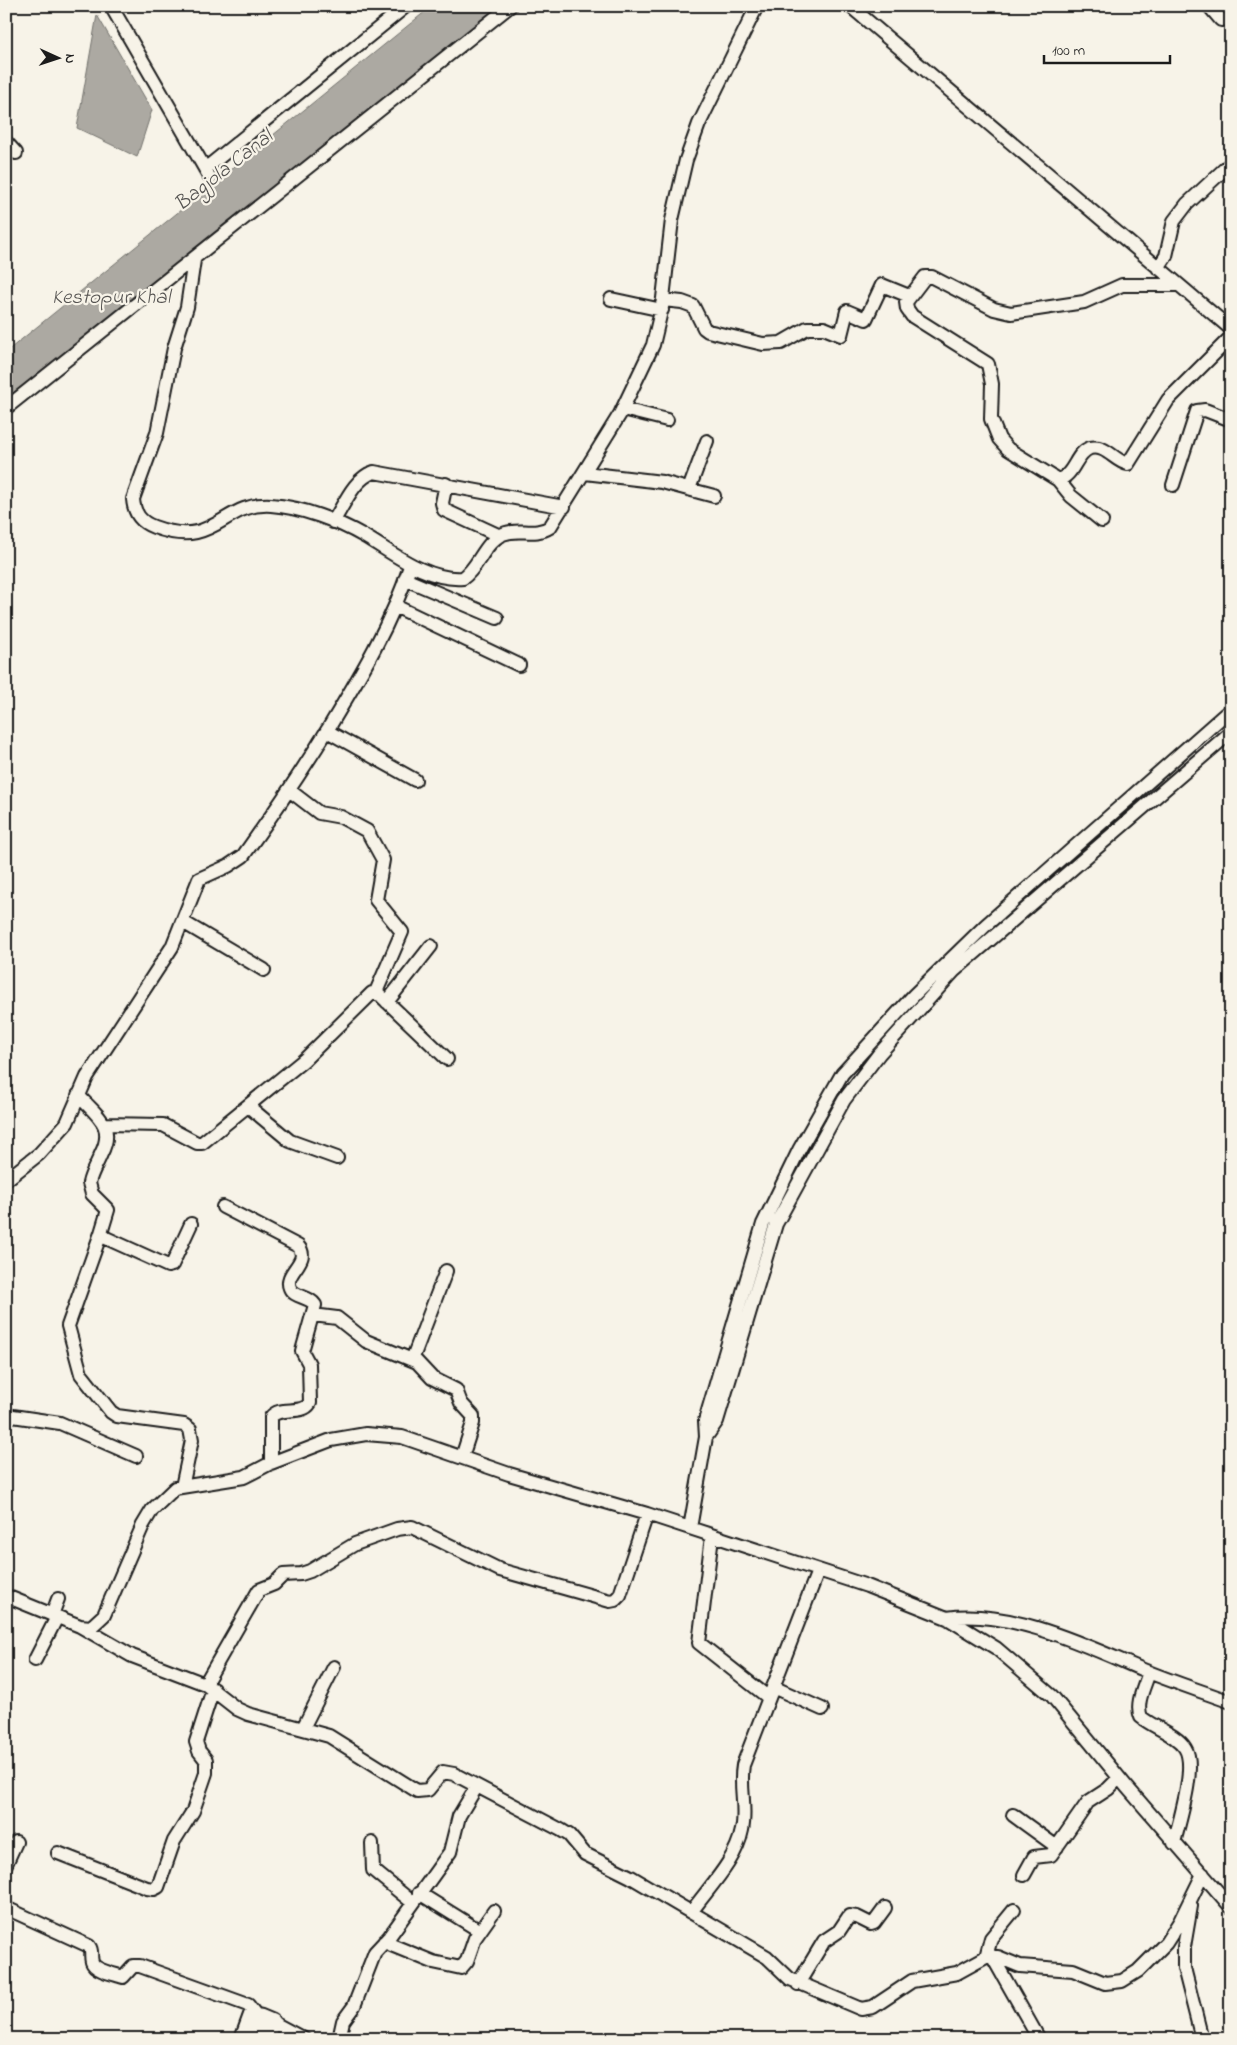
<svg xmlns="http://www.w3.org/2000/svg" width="1237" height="2045" font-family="'Indie Flower',sans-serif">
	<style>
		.water { fill: #aca9a2; stroke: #72716c }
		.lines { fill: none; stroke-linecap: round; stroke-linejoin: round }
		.minor-casing { stroke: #1c1c1c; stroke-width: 16 }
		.major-casing { stroke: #1c1c1c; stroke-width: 19 }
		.minor { stroke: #f7f3e8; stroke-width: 12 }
		.major { stroke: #f7f3e8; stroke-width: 15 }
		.labels { text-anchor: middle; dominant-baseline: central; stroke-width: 4.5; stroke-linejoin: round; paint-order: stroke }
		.water-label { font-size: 21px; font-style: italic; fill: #565452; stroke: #f7f3e8 }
	</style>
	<rect width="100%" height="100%" fill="#f7f3e8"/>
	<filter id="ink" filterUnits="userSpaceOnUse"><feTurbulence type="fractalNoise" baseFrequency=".02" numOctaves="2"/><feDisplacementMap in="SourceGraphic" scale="10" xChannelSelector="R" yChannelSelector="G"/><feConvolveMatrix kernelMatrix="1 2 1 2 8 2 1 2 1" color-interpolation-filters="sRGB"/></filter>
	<g filter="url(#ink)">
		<path class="water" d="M432 6H510L6 415V352Z
			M97 15 152 110 137 157 77 128Z"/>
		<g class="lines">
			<g class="minor-casing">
				<path id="minor" d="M111 6 208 174
					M850 6 1231 329
					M1209 6 1221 20 1231 19
					M6 142 16 153
					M205 169 406 6
					M194 260 187 307 174 348 157 433 133 499C134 513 140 522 154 527 217 550 221 502 271 505 301 507 338 521 364 536 393 553 427 581 463 578 479 567 484 542 503 534 519 527 534 537 550 527L620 414 653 345 662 307 672 220 686 160 699 124 757 6
					M1158 268 1166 256 1174 221 1187 204 1231 163
					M1178 285H1122L1084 302 1011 313 994 309 932 277H925L906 302 907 309 912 316 988 364 992 384 991 419 999 439 1008 449 1058 480C1075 475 1075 453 1090 448 1106 444 1115 462 1128 464L1168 400 1231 337
					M611 299 662 310
					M663 300 682 302 693 306 704 328 708 331 763 344 781 343 807 328H824L841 335 847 311 866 319 882 285 909 296
					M6 408 510 6
					M623 409 667 420
					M585 473 662 482 714 496
					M1058 480 1071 496 1102 521
					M446 484 442 503 444 510 500 536
					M1173 485 1197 411 1205 410 1231 420
					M689 489 707 441
					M333 522C344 505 354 478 374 472L564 507
					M405 579 497 618
					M395 606 519 665
					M327 731 415 780
					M289 790 319 813 341 817 367 831 383 860 376 900 402 932 376 992
					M183 922 264 970
					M387 1002 431 946
					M78 1095C96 1115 116 1125 101 1154 97 1164 91 1173 89 1183L92 1194 108 1210 101 1233 106 1238 168 1266 172 1265 191 1224
					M248 1106 290 1141 337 1158
					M104 1124 163 1125 197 1143H202L304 1060 372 993 380 995 447 1059
					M6 1180 39 1154 67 1123 87 1077 172 947 199 879 228 866 243 856C273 814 301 773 328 729 360 676 391 625 410 566
					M223 1207 298 1246C312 1261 283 1272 290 1288 294 1298 310 1296 315 1305L302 1351 309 1364 310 1403C302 1416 280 1405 271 1417V1463
					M101 1233 68 1326 81 1374 111 1412 117 1416 184 1425 190 1429 192 1440 182 1487
					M313 1315 337 1318 366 1341 417 1362 432 1378 456 1390 461 1403 473 1416V1423L462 1457
					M412 1360 446 1271
					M6 1415 60 1423 136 1456
					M706 1437 717 1421 776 1224 844 1100 879 1054 954 971 1231 732
					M690 1528 706 1437 705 1421 763 1224 799 1150 842 1074 914 995 986 925 1231 709
					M712 1536 699 1643 769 1698
					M6 1596 80 1626 91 1627 104 1615 143 1525 152 1510 175 1488 244 1477 271 1463 331 1440 366 1434 402 1437 509 1474 647 1514 867 1586 947 1618 996 1648 1052 1696 1126 1786 1231 1907
					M52 1615 58 1599
					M947 1618C1010 1609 1085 1645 1141 1669 1170 1681 1201 1691 1231 1702
					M80 1626 132 1656 205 1684 237 1709 248 1714 329 1736 417 1791 428 1790 443 1772 454 1774 561 1830 569 1835 585 1854 631 1877 767 1957 790 1979 861 2009 873 2007 912 1981 957 1973 986 1957H998L1020 1966 1073 1970 1105 1983 1122 1981 1138 1971 1166 1943 1180 1921 1203 1874
					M35 1660 57 1617
					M1149 1672C1145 1686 1135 1703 1141 1717 1154 1728 1176 1734 1185 1748 1197 1766 1179 1822 1174 1843
					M205 1684 259 1590 274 1584 283 1575 301 1574 310 1571 355 1544 397 1529 412 1527 500 1570 610 1601 615 1600 620 1595 647 1514
					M773 1687 822 1709
					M303 1728 334 1667
					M1013 1815 1057 1847
					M372 1843 373 1870 412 1902
					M58 1853 147 1888 154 1889 158 1887 174 1841 193 1811 206 1773V1760L199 1751 196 1742 213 1689
					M6 1864 16 1842
					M1024 1875 1034 1857 1051 1855 1088 1802 1108 1789 1119 1778
					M419 1893 480 1931
					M1191 1906 1184 1947V1968L1202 2039
					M6 1908 89 1946C93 1951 90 1956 92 1962 95 1971 115 1974 123 1977L133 1966H140L248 2005 258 2018
					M692 1911C709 1887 736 1861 742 1830 747 1809 739 1787 743 1765L818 1571
					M384 1942 433 1962 461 1968 467 1961 475 1938 494 1911
					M992 1956 1039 2039
					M986 1957 991 1938 1014 1910
					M798 1984 824 1941 839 1931 849 1916 857 1917 871 1924 874 1923 885 1908
					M272 2022 304 2039
					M241 2039 251 2012
					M339 2039 343 2021 354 2006 375 1952 389 1937 450 1852 459 1816 477 1786"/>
			</g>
			<g class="major-casing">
				<path id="major" d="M250 2039 260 2017 272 2022 266 2039"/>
			</g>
			<use href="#minor" class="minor"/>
			<use href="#major" class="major"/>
		</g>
	</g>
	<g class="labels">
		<g class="water-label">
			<text transform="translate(224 171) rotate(-38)">Bagjola Canal</text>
			<text x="111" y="298">Kestopur Khal</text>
		</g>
	</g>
	<rect width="1237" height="2045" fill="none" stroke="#f7f3e8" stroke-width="25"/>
	<rect x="12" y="12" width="1212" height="2020" fill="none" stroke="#1c1c1c" stroke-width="2" filter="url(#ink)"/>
	<g transform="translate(58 58) rotate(93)" stroke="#f7f3e8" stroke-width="4" paint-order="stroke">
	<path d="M0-4L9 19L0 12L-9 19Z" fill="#1c1c1c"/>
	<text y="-8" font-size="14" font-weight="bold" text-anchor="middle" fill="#1c1c1c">N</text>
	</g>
	<path d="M1044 55v8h126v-8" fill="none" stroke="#1c1c1c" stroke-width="2.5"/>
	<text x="1052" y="55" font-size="15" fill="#1c1c1c" stroke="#f7f3e8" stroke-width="4" paint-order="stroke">100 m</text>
</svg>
